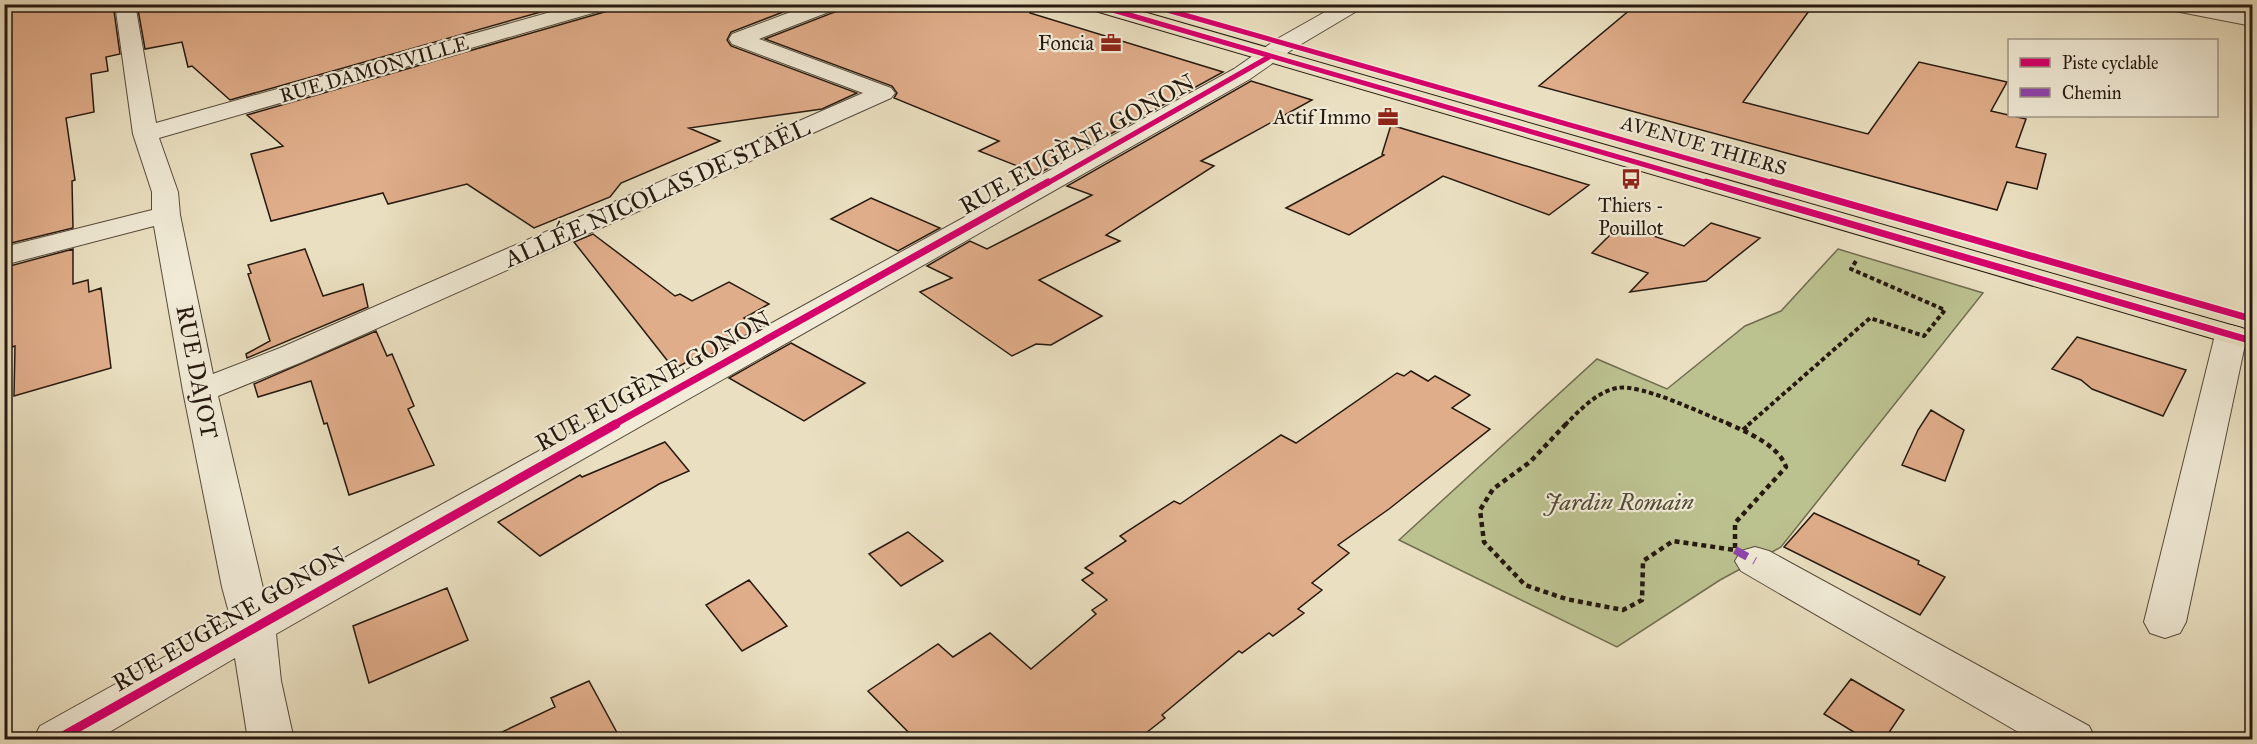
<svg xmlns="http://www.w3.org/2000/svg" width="2257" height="744" font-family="'IM FELL Great Primer',serif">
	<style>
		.green { fill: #bcc190; stroke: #716d50; stroke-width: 1.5 }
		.building { fill: #e0ad8a; stroke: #26190f; stroke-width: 1.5 }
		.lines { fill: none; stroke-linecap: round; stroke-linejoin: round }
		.minor-casing { stroke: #574b3c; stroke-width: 2 }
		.major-casing { stroke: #26190f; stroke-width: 2 }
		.path-far1 { stroke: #26190f; stroke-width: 4; stroke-dasharray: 4.5 3; stroke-linecap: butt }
		.path { stroke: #26190f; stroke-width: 4.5; stroke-dasharray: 5 4; stroke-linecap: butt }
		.minor { fill: #f1ebd7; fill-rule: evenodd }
		.major { fill: #eae0c1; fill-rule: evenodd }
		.quiet { stroke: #8e44ad; stroke-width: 8; stroke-dasharray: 14 8; stroke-linecap: butt }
		.cycleway-far2-casing { stroke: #f1ebd7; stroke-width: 8 }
		.cycleway-far1-casing { stroke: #f1ebd7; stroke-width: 10 }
		.cycleway-casing { stroke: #f1ebd7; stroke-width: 13 }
		.cycleway-far2 { stroke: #d6006c; stroke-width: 5 }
		.cycleway-far1 { stroke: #d6006c; stroke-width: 7 }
		.cycleway { stroke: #d6006c; stroke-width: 9 }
		.labels { text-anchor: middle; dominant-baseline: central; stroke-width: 4.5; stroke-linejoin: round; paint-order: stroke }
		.far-poi-label { font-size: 20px; fill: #26190f; stroke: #f1ebd7; text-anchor: end }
		.far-street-label { font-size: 20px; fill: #26190f; stroke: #f1ebd7 }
		.street-label { font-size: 24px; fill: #26190f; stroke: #f1ebd7 }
		.park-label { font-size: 24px; font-style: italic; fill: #534b36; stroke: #f1ebd7 }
	</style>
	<rect width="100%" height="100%" fill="#eae0c1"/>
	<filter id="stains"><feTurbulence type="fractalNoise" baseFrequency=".00333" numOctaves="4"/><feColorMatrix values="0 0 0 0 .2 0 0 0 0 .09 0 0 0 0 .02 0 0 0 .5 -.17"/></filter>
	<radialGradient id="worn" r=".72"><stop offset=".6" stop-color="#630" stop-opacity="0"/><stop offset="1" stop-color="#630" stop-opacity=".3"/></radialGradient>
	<path class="green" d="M1838 249 1983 293 1781 547 1720 580 1617 647 1399 540 1597 359 1667 389 1745 326 1781 311Z"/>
	<path class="building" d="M4 4H113L120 54 106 57 108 71 91 74 94 112 66 118 75 180 72 181 73 228 7 244V235H4Z
		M137 4H569L230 100 192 66 188 67 182 42 145 49Z
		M615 4H804L731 32 727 40 731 46 857 93 822 109 689 128 720 141 621 183 610 197 534 228 467 184 388 204 383 193 271 221 251 154 283 146 247 115 611 10Z
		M844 4H1032L1030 13 1223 72 1038 174 979 151 999 141 894 98 897 93 892 86 765 39 840 10Z
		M1637 4H1814L1743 102 1868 134 1919 62 2007 82 1991 111 2026 119 2016 147 2046 154 2037 189 2007 182 1997 210 1539 86Z
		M1251 81 1312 100 1201 161 1214 166 1106 235 1120 241 1039 280 1102 316 1051 345 1036 344 1012 356 920 292 952 278 927 266 970 241 987 249 1092 195 1067 186Z
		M1391 125 1470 149 1589 185 1549 215 1443 176 1349 235 1286 208 1384 155 1382 154Z
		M871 198 940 228 898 251 831 219Z
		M1711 223 1760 238 1706 281 1630 292 1648 273 1592 253 1620 225 1684 246Z
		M593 234 675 296 680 294 692 301 729 282 769 304 744 318 761 327 699 361 694 358 674 369 574 242Z
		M73 249V284L88 280 89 292 101 288 111 368 14 396 15 346 4 349 6 267Z
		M305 249 323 296 363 284 368 307 247 358 246 354 270 341 248 274 251 273 248 265Z
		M376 331 387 356 392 354 414 406 408 409 434 465 349 495 327 423 324 424 311 381 258 397 254 384Z
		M2077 337 2186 370 2163 416 2092 389 2081 380 2052 369Z
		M791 343 865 383 804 421 729 378Z
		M1411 371 1428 381 1435 376 1470 395 1452 408 1490 429 1389 509 1338 545 1349 553 1312 583 1322 590 1298 609 1304 613 1273 636 1269 633 1242 653 1239 651 1162 715 1165 718 1137 740H916L868 691 938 644 953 657 990 633 1031 669 1096 614 1092 610 1107 600 1082 580 1093 573 1085 568 1126 541 1120 536 1174 501 1180 504 1281 435 1296 443 1397 373 1404 376Z
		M1931 410 1964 430 1945 481 1902 465 1918 430Z
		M665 442 689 471 659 484 540 556 498 522 580 475 582 477Z
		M1814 513 1919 561 1918 564 1945 577 1920 615 1784 547Z
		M908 532 943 561 901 586 869 554Z
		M749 580 787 626 742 651 706 605Z
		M447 588 468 640 369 683 353 626Z
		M1851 679 1904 710 1884 740H1867L1824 714Z
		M589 681 621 740H485L555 707 551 698Z"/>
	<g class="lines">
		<g class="minor-casing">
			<path id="minor" d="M115 4H135L156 123 579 4H613L610 8 159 138 178 192 180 215 213 374 280 348 863 93 732 44 729 39 732 34 812 4H842L839 8 759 39 891 88 895 93 891 98 302 362 218 396 266 601 1234 69 1277 39 1339 4H1365L1362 8 1293 49 1250 79 276 634 281 681 294 740H248L235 658 96 740H33L40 726 231 620 222 587 183 391 154 226 4 265V247L152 210V192L133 134Z
				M2160 4H2204L2252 14V26L2170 10 2163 8Z
				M2231 325 2242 328 2247 335 2186 622 2180 633 2165 638 2150 633 2144 622 2215 335 2220 328Z
				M1755 547 1769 551 2089 726 2096 740H2032L1741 571 1735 561 1741 551Z"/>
		</g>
		<g class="major-casing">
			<path id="major" d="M1082 4H1116L2252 331V350L1085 8Z"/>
		</g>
		<path class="path-far1" d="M1565 425C1579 411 1596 392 1617 388 1641 383 1707 416 1732 425
			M1748 425 1870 318 1924 336 1945 310 1851 269 1856 261"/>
		<path class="path" d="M1566 424 1530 462 1493 489 1480 510 1484 542 1525 585 1566 599 1623 610 1642 600 1643 561 1673 541 1735 550V523L1786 467C1779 446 1748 432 1728 424
			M1743 430 1750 424"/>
		<use href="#minor" class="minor"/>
		<use href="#major" class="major"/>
		<path class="quiet" d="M1735 550 1755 561"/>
		<g class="cycleway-far2-casing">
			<path id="cycleway-far2" d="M1092 4 1711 184
				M1146 4 1777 184
				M1046 184 1269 57"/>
		</g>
		<g class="cycleway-far1-casing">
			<path id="cycleway-far1" d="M1706 182 2252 341
				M1772 182 2252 319
				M613 425 1048 182"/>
		</g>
		<g class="cycleway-casing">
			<path id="cycleway" d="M56 740 616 424"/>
		</g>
		<use href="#cycleway-far2" class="cycleway-far2"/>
		<use href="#cycleway-far1" class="cycleway-far1"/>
		<use href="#cycleway" class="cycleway"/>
	</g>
	<defs>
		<g id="office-bare" transform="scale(1.62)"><path d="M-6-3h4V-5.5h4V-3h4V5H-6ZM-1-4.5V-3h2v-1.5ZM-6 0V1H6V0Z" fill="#8f2418" stroke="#f1ebd7" stroke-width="2.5" paint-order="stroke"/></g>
		<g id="bus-bare" transform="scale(1.62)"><path d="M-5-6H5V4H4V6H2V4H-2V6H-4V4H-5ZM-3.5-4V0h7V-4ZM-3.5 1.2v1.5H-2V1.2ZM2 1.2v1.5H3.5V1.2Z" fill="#8f2418" stroke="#f1ebd7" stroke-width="2.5" paint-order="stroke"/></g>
	</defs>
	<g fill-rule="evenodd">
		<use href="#office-bare" x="1111" y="43"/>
		<use href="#office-bare" x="1388" y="117"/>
		<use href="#bus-bare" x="1631" y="179"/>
	</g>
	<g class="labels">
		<g class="far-poi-label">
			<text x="1094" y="43">Foncia</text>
			<text x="1371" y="117">Actif Immo</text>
			<text x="1631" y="205" text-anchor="middle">Thiers -<tspan x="1631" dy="23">Pouillot</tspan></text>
		</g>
		<g class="far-street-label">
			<text transform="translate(374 69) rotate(-16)">RUE DAMONVILLE</text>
			<text transform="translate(1704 145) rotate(16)">AVENUE THIERS</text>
		</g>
		<g class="street-label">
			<text transform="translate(1077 144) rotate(-29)">RUE EUGÈNE GONON</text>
			<text transform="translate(657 193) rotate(-24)">ALLÉE NICOLAS DE STAËL</text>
			<text transform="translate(197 372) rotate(79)">RUE DAJOT</text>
			<text transform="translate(653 381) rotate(-29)">RUE EUGÈNE GONON</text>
			<text transform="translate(229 619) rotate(-30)">RUE EUGÈNE GONON</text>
		</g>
		<g class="park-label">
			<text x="1619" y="502">Jardin Romain</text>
		</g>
	</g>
	<rect width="2257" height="744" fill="none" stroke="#eae0c1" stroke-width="24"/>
	<rect x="6" y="6" width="2245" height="732" fill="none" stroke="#26190f" stroke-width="3"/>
	<rect x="12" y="12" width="2233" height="720" fill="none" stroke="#26190f" stroke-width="1.5"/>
	<rect x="2008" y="39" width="210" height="78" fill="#f1ebd7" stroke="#a09787" stroke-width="1.5"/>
	<rect x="2020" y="58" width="30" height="9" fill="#d6006c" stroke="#a09787" stroke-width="1.5"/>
	<text x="2062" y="69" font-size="18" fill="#26190f">Piste cyclable</text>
	<rect x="2020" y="88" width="30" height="9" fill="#8e44ad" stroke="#a09787" stroke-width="1.5"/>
	<text x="2062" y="99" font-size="18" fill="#26190f">Chemin</text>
	<rect width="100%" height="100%" filter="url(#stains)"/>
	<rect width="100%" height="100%" fill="url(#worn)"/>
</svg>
